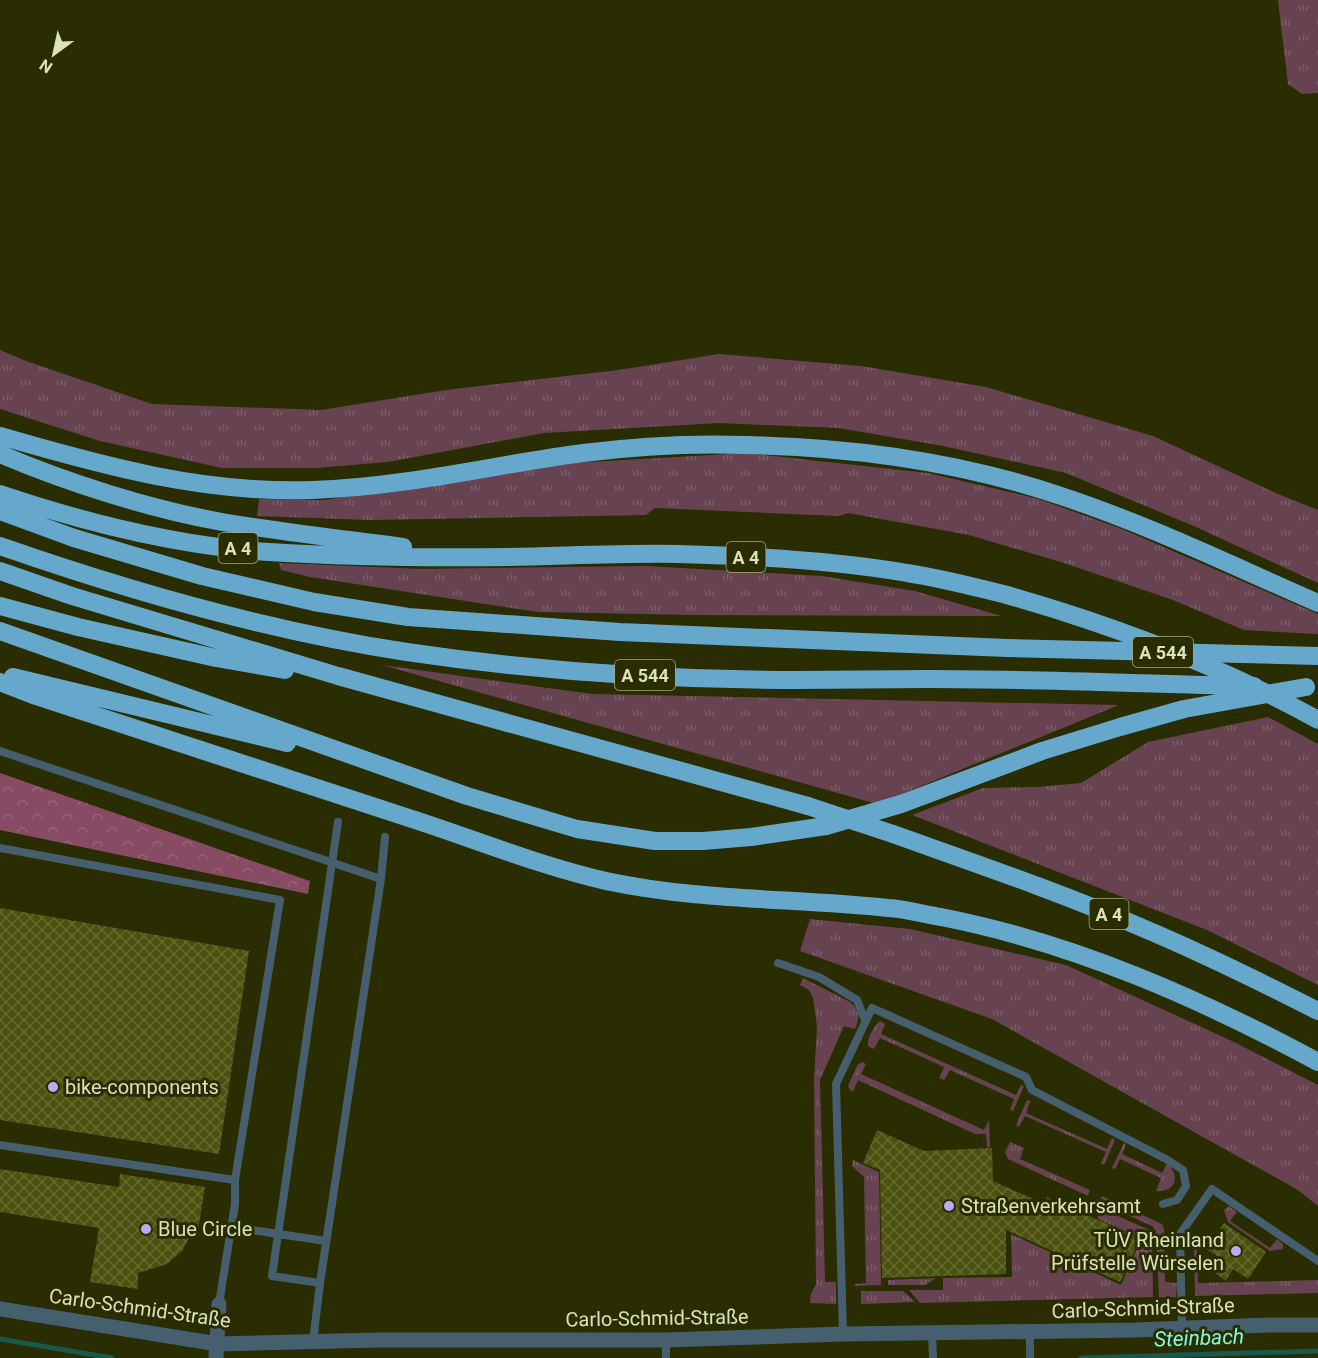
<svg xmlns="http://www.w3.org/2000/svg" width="1318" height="1358" font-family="Roboto,sans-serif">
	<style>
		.grass { fill: url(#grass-tufts) }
		.forest { fill: url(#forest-crowns) }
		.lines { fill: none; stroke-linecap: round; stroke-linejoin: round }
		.stream { stroke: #18594b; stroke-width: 5 }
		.building { fill: url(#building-cross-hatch) }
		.service { stroke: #465f6e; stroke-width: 8 }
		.minor { stroke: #465f6e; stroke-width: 15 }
		.motorway { stroke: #66a7cc; stroke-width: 18 }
		.motorway-bridge { stroke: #66a7cc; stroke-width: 18 }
		.poi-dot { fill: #bcaaf5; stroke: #292d01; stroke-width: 2 }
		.labels { text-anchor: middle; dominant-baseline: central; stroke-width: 6; stroke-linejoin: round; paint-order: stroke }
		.shield { fill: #292d01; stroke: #a6ab82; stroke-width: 1.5 }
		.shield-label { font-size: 18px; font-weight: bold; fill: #dbe1ba }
		.poi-label { font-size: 20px; fill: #dbe1ba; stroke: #292d01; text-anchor: start }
		.street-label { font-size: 20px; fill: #dbe1ba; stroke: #292d01 }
		.water-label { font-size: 21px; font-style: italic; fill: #83f9db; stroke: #292d01 }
	</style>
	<defs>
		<pattern id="grass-tufts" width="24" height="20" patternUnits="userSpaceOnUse" patternTransform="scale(1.5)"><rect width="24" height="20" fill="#674351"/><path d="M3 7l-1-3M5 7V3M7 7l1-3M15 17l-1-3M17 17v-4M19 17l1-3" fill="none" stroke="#7c5e68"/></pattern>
		<pattern id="forest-crowns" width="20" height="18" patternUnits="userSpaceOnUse" patternTransform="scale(1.5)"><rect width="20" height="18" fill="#874b63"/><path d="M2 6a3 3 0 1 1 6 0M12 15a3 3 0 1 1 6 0" fill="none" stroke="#976577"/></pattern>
		<pattern id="building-cross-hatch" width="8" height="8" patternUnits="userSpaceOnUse" patternTransform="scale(1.5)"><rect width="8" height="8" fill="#4b510f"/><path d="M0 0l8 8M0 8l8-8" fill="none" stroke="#646a30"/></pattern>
	</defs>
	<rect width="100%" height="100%" fill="#292d01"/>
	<path class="grass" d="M1278 0H1318V93L1302 94 1288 84Z
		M0 350 26 361 152 404 321 410 446 390 619 370 719 354 861 366 986 387 1153 436 1278 494 1318 510V583L1196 527 1066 473 943 446 839 428 719 423 544 433 388 462 316 468H222L100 441 0 409Z
		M746 453 928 473 1039 499 1122 529 1318 614V634L1244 630 1173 600 1064 563 969 535 848 513 839 516 655 508 646 515 370 520 257 516 259 499 324 500 572 463Z
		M279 563 421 569 646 566 822 576 915 591 1001 616 693 615 538 612 310 577 281 570Z
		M382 665 592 694 1119 705 877 804Z
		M1268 717 1318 744V985L1207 930 912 815 983 788 1038 787 1081 783 1148 742Z
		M810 919 910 929 1066 965 1234 1042 1318 1085V1206L1298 1190 992 1019 800 951Z
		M803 978 850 1002C860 1010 860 1019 855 1029L844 1026 820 1080 825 1282H836V1304L810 1303 811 1294 816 1284 814 1080 817 1026 813 998 809 990 800 985Z
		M880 1021 885 1024 881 1034 1016 1095 1021 1085 1024 1086 1013 1111 1010 1110 1014 1099 950 1070 944 1080 939 1078 944 1067 880 1038 874 1049 868 1046C867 1039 874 1025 880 1021Z
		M862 1062 866 1064 861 1074 984 1130 989 1120 990 1147H987L986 1134H975L858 1080 853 1092 850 1090 848 1086 858 1064Z
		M1027 1100 1030 1101 1026 1113 1107 1149 1112 1138 1115 1140 1104 1165 1101 1163 1106 1152 1025 1116 1019 1127 1016 1125Z
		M1010 1142 1024 1148 1020 1159 1090 1190 1088 1196 1008 1159 1005 1152Z
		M1124 1143 1126 1144 1122 1154 1162 1173 1167 1163C1181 1175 1176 1193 1156 1191L1161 1178 1120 1159 1115 1169 1112 1168Z
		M853 1160 879 1172 881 1285 855 1286V1284L866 1283 864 1177 852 1166Z
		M1102 1196 1162 1224 1164 1229 1165 1282 1177 1283 1176 1297H1159L1156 1231 1152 1226 1099 1202Z
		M1229 1206 1237 1212 1230 1221 1270 1248 1277 1239 1283 1244V1249L1270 1251 1228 1222 1224 1210Z
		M1097 1207 1152 1231 1153 1297 920 1303 909 1290H943V1278L1012 1277 1011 1234 1121 1285 1141 1239 1098 1219Z
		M1194 1245 1197 1251 1198 1283 1318 1280V1293L1195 1296Z
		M936 1278 925 1285H888V1280Z
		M861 1291H903L915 1302 861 1304Z"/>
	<path class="forest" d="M0 773 310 881 308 894 0 830Z"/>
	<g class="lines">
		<path class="stream" d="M0 1339 112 1358
			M1081 1358 1318 1351"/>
	</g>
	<path class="building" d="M0 908 249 951 219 1154 0 1120Z
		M877 1130 924 1151 992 1148 993 1181 1044 1204 1047 1197 1140 1239 1120 1282 1006 1230V1274L882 1278 880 1170 863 1163Z
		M0 1169 119 1187 120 1174 205 1187 198 1230 193 1229 183 1250 167 1264 138 1273V1289L90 1282 99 1228 0 1212Z
		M1224 1223 1266 1252 1248 1279 1233 1269 1226 1281 1212 1271 1220 1258 1206 1249Z"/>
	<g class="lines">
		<path class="service" d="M0 751 381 879
			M0 848 280 900 235 1180V1204L219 1304
			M778 963 819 977 857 1000 865 1020
			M0 1145 235 1180
			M231 1227 326 1241
			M320 1283 272 1276 338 822
			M1182 1328 1180 1234 1212 1189 1318 1261
			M932 1333 933 1358
			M843 1334 836 1084 872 1008 1026 1077 1032 1090 1166 1159 1183 1170 1186 1186 1177 1200 1163 1204
			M313 1342 320 1283 381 879 385 837
			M666 1358V1340
			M1030 1358V1332"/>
		<path class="minor" d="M0 1309 218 1344 378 1340H666L843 1334 1136 1330 1268 1325H1318
			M216 1358 219 1304"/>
		<path class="motorway" d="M0 436C103 466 205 494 313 490 404 487 493 465 583 453 637 446 692 443 746 445 851 447 961 462 1061 496 1149 525 1233 566 1318 603
			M0 454C68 483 150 509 222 522 282 532 343 539 403 547
			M0 494C86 523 178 546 269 552 349 557 430 558 509 557 566 556 622 553 678 554 754 556 832 560 907 573 941 578 974 587 1007 595
			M0 511 74 538 202 576 314 602 408 617 620 632 1007 648 1318 656
			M0 546C132 592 268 631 407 652 535 671 666 680 795 680 840 680 884 679 929 679 1037 679 1146 684 1254 686
			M0 571 72 596 338 676 808 806
			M0 606 78 627 216 658 285 670
			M0 631 467 796 577 829 655 841H703L751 837 826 826 901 804 1042 751 1120 727 1184 709 1306 687
			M13 677 287 743
			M0 682 33 695C160 737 286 778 412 819 477 840 540 866 606 881 699 901 793 898 888 908 906 909 923 914 941 917 1074 943 1199 998 1318 1062
			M893 834C977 864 1062 893 1145 929 1204 954 1261 982 1318 1011"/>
		<path class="motorway-bridge" d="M1007 595C1116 626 1219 665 1318 720
			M808 806 893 834"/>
	</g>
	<g class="poi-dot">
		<circle cx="53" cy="1087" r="6"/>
		<circle cx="949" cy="1206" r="6"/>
		<circle cx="146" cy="1229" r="6"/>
		<circle cx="1236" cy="1251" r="6"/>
	</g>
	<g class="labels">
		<g class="shield">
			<rect x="218.5" y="533" width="39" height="30" rx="4.5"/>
			<rect x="726.5" y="542" width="39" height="30" rx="4.5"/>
			<rect x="1133" y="637" width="60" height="30" rx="4.5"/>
			<rect x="615" y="660" width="60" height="30" rx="4.5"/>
			<rect x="1089.5" y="899" width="39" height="30" rx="4.5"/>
		</g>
		<g class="shield-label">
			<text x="238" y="548">A 4</text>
			<text x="746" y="557">A 4</text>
			<text x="1163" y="652">A 544</text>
			<text x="645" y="675">A 544</text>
			<text x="1109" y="914">A 4</text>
		</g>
		<g class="poi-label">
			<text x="65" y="1087">bike-components</text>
			<text x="961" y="1206">Straßenverkehrsamt</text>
			<text x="158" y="1229">Blue Circle</text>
			<text x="1224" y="1240" text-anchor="end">TÜV Rheinland<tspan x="1224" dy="23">Prüfstelle Würselen</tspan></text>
		</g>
		<g class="street-label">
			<text transform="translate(140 1308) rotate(8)">Carlo-Schmid-Straße</text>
			<text transform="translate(1143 1308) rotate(-2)">Carlo-Schmid-Straße</text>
			<text transform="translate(657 1318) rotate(-1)">Carlo-Schmid-Straße</text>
		</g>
		<g class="water-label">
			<text transform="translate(1199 1338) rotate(-2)">Steinbach</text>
		</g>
	</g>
	<g transform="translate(54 54) rotate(213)" stroke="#292d01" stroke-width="4.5" paint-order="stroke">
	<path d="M0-4.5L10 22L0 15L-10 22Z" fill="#dbe1ba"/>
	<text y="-9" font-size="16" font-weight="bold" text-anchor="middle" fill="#dbe1ba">N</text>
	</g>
</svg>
